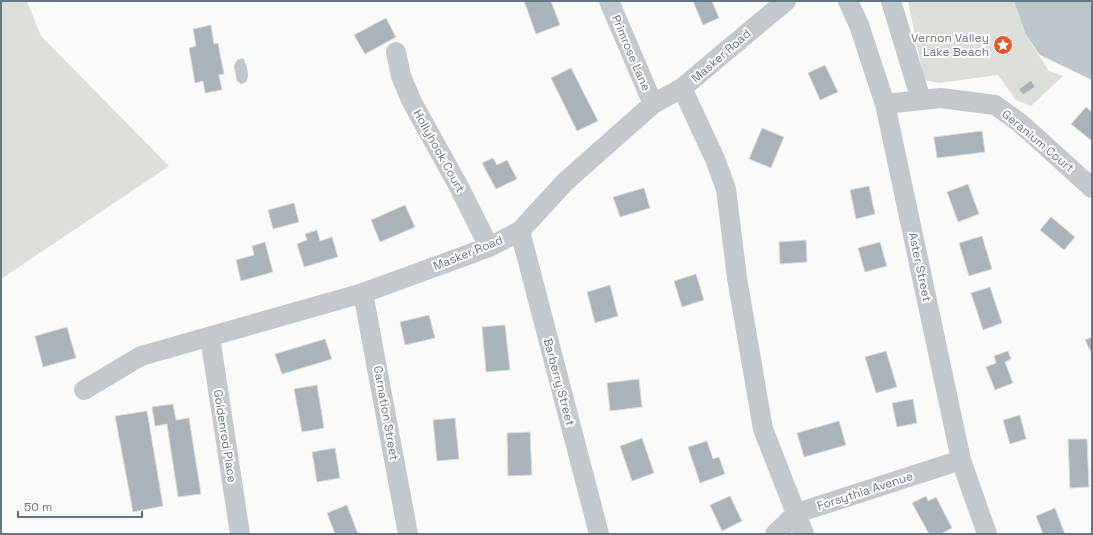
<svg xmlns="http://www.w3.org/2000/svg" width="1093" height="535" font-family="'Space Grotesk',sans-serif">
	<style>
		.green { fill: #dadfd7 }
		.water { fill: #bbc7cb }
		.building { fill: #aab3b9; stroke: #dcdcda }
		.lines { fill: none; stroke-linecap: round; stroke-linejoin: round }
		.minor { stroke: #c3c8cc; stroke-width: 20 }
		.labels { text-anchor: middle; dominant-baseline: central; stroke-width: 4; stroke-linejoin: round; paint-order: stroke }
		.poi-label { font-size: 12px; fill: #657683; stroke: #fff; text-anchor: end }
		.street-label { font-size: 12px; fill: #657683; stroke: #fff }
	</style>
	<rect width="100%" height="100%" fill="#fafaf8"/>
	<path class="green" d="M1 1H27L41 36 169 166 1 279Z
		M908 1H1014L1026 35 1049 71 1063 76 1031 106 1016 100 998 75 939 83 924 80Z"/>
	<path class="water" d="M1014 1H1092V80L1040 55 1026 35Z
		M243 58C247 65 250 75 246 82L241 84 237 81 234 66 237 60Z"/>
	<path class="building" d="M524 1H551L560 25 536 34Z
		M693 1H712L719 18 703 25Z
		M386 18 396 37 365 54 354 35Z
		M211 25 214 44 218 43 224 74 219 75 222 90 205 93 203 81 195 83 189 48 196 46 193 29Z
		M825 65 838 92 820 100 808 73Z
		M571 68 598 121 577 131 551 78Z
		M1031 80 1035 87 1023 95 1019 89Z
		M1086 107 1092 112V141L1071 124Z
		M762 128 784 137 771 168 749 159Z
		M982 131 985 152 937 158 934 137Z
		M493 158 497 165 507 160 517 179 496 189 482 163Z
		M968 184 979 214 958 222 947 192Z
		M869 186 875 214 856 219 850 190Z
		M644 188 650 208 620 217 613 197Z
		M294 203 299 222 273 229 268 210Z
		M405 205 415 227 380 242 371 220Z
		M1051 217 1075 237 1064 250 1040 230Z
		M317 230 320 241 332 237 338 257 304 267 297 244 307 240 305 234Z
		M982 236 992 269 969 276 959 243Z
		M806 240 807 262 780 264 779 242Z
		M265 242 273 272 241 281 236 260 254 255 252 246Z
		M880 242 887 266 865 272 858 248Z
		M696 274 704 300 682 307 674 281Z
		M610 285 618 316 595 323 587 292Z
		M990 287 1002 323 983 330 971 293Z
		M429 315 435 338 405 345 400 322Z
		M505 325 510 370 486 372 482 327Z
		M67 327 76 358 43 367 35 336Z
		M1092 337V354L1085 340Z
		M325 339 332 359 282 374 275 354Z
		M886 351 897 387 876 393 865 357Z
		M1008 351 1011 359 1005 362 1013 383 995 390 986 367 996 363 994 356Z
		M639 379 642 407 610 411 607 383Z
		M317 385 324 428 302 432 294 389Z
		M913 399 917 423 897 427 892 403Z
		M173 404 176 420 189 418 201 494 178 497 167 424 155 426 152 407Z
		M147 411 163 506 133 512 115 416Z
		M1020 415 1026 439 1010 444 1003 420Z
		M455 418 459 459 437 461 433 420Z
		M839 421 846 445 804 457 797 433Z
		M530 432 532 475 508 476 507 433Z
		M642 438 654 473 632 481 620 446Z
		M1068 439H1087L1089 487 1070 488Z
		M707 441 713 459 719 457 725 474 700 483 688 447Z
		M335 448 340 478 317 482 312 452Z
		M730 496 742 521 722 531 710 505Z
		M926 496 928 501 936 497 952 528 941 534H929L912 503Z
		M347 505 358 534H335L327 513Z
		M1055 508 1065 534H1043L1036 516Z"/>
	<g class="lines">
		<path class="minor" d="M609 1 653 104
			M848 1 859 25 885 104 961 460 987 534
			M891 1 921 100
			M396 52 401 76 412 102 459 187 489 247
			M682 88 715 159 726 189 737 278 763 429 804 534
			M885 104 941 98 995 105 1020 123 1092 188
			M520 231 599 534
			M363 293 408 534
			M210 337 240 534
			M84 390 141 356 363 293 489 247 520 231 565 182 653 104 682 88 786 1
			M775 534 797 513 961 460"/>
	</g>
	<defs>
		<g id="sight-disc" transform="scale(1)"><circle r="9.5" fill="#e4572e" stroke="#fff"/><path d="M0-6L1.8-2.2L6-1.7L2.9 1.2L3.7 5.4L0 3.3L-3.7 5.4L-2.9 1.2L-6-1.7L-1.8-2.2Z" fill="#fff"/></g>
	</defs>
	<g fill-rule="evenodd">
		<use href="#sight-disc" x="1003" y="45"/>
	</g>
	<g class="labels">
		<g class="poi-label">
			<text x="989" y="38">Vernon Valley<tspan x="989" dy="14">Lake Beach</tspan></text>
		</g>
		<g class="street-label">
			<text transform="translate(631 53) rotate(67)">Primrose Lane</text>
			<text transform="translate(721 56) rotate(-41)">Masker Road</text>
			<text transform="translate(1038 141) rotate(40)">Geranium Court</text>
			<text transform="translate(439 151) rotate(61)">Hollyhock Court</text>
			<text transform="translate(468 253) rotate(-22)">Masker Road</text>
			<text transform="translate(920 267) rotate(78)">Aster Street</text>
			<text transform="translate(559 382) rotate(75)">Barberry Street</text>
			<text transform="translate(386 413) rotate(80)">Carnation Street</text>
			<text transform="translate(225 436) rotate(81)">Goldenrod Place</text>
			<text transform="translate(865 491) rotate(-18)">Forsythia Avenue</text>
		</g>
	</g>
	<rect width="1093" height="535" fill="none" stroke="#657683" stroke-width="4"/>
	<path d="M18 511v6h124v-6" fill="none" stroke="#657683" stroke-width="2"/>
	<text x="24" y="511" font-size="12" fill="#657683" stroke="#ffffff" stroke-width="3" paint-order="stroke">50 m</text>
</svg>
